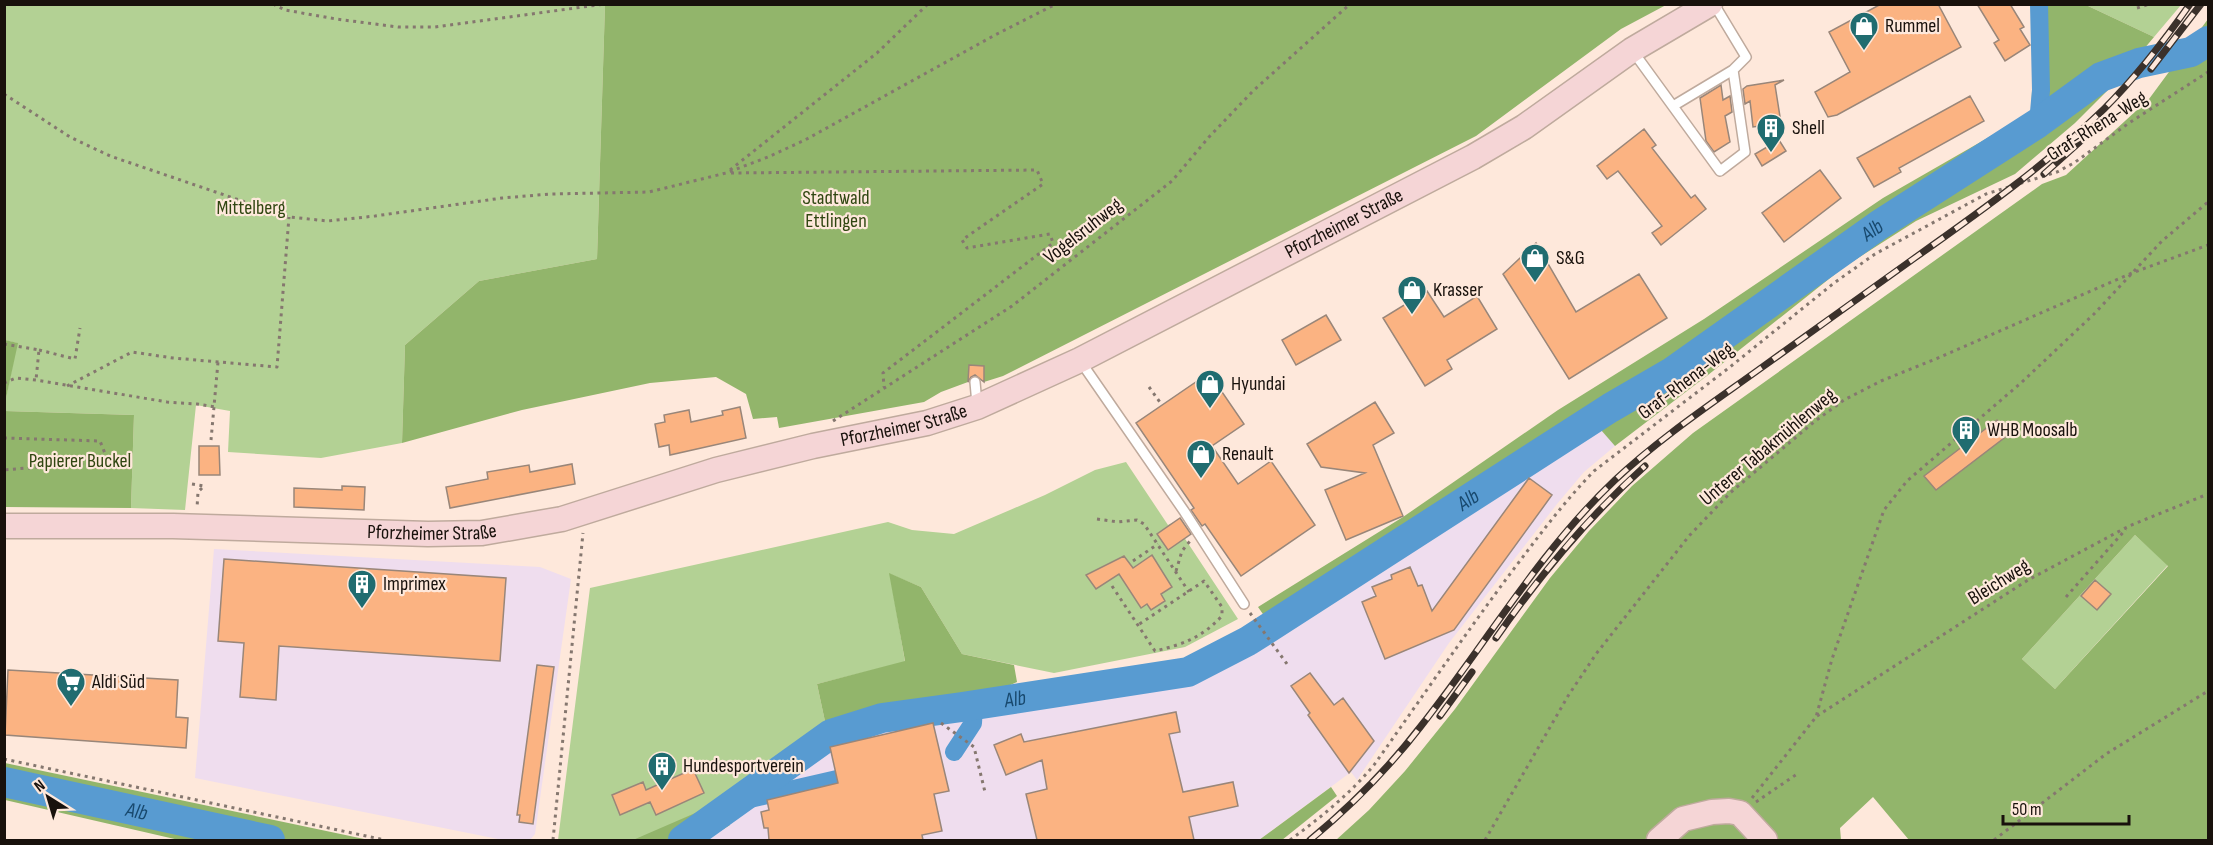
<svg xmlns="http://www.w3.org/2000/svg" width="2213" height="845" font-family="'Sofia Sans Condensed',sans-serif">
	<style>
		.industrial { fill: #efddee }
		.green { fill: #b3d194 }
		.forest { fill: #92b56b; fill-rule: evenodd }
		.lines { fill: none; stroke-linecap: round; stroke-linejoin: round }
		.canal { stroke: #589bd1; stroke-width: 18 }
		.river { stroke: #589bd1; stroke-width: 30 }
		.building { fill: #fbb382; stroke: #998679; stroke-width: 1.5 }
		.service-casing { stroke: #bfaa9d; stroke-width: 12 }
		.secondary-casing { stroke: #bfaa9d; stroke-width: 27 }
		.path { stroke: #85776f; stroke-width: 3; stroke-dasharray: 3 4.5; stroke-linecap: butt }
		.service { stroke: #fff; stroke-width: 9 }
		.secondary { stroke: #f5d5d6; stroke-width: 24 }
		.rail-casing { stroke: #3b312b; stroke-width: 7 }
		.rail { stroke: #fee8db; stroke-width: 4.5; stroke-dasharray: 14; stroke-linecap: butt }
		.labels { text-anchor: middle; dominant-baseline: central; stroke-width: 4.5; stroke-linejoin: round; paint-order: stroke }
		.poi-label { font-size: 20px; fill: #18110c; stroke: #fee8db; text-anchor: start }
		.street-label { font-size: 20px; fill: #18110c; stroke: #fee8db }
		.park-label { font-size: 20px; fill: #304611; stroke: #fee8db }
		.water-label { font-size: 21px; font-style: italic; fill: #18496e; stroke: #fee8db }
	</style>
	<rect width="100%" height="100%" fill="#fee8db"/>
	<path class="industrial" d="M1601 429 1615 446 1584 472 1557 504 1449 643 1357 780 1351 772 1259 840H706L742 815 739 806 828 740 933 716 1191 683 1279 637Z
		M214 549 540 567 571 579 535 834 530 840H503L195 778Z"/>
	<path class="green" d="M5 5H605L597 259 479 281 405 345 402 443 321 458 228 452 230 411 196 405 185 510 131 508 134 415 5 411V403L17 343 4 340Z
		M2086 5H2181L2154 37Z
		M1126 462 1168 525 1174 522 1238 619 1185 647 1054 673 962 654 921 587 890 574 905 662 817 684 826 726 723 801 639 839 558 840 590 588 888 522 912 530 954 534 1045 495 1095 470Z
		M2135 535 2168 565 2055 689 2022 659Z"/>
	<path class="forest" d="M605 5H1666L1621 29 1476 136 1003 376 984 382V366H969L968 382 941 392 924 402 779 428 777 417 753 419 746 394 716 377 650 383 522 410 402 443 405 345 479 281 597 259Z
		M2036 5H2086L2154 37 2118 80 2075 123 2015 174 1916 221 1844 267 1708 375 1615 446 1601 430 1279 637 1258 607 1403 517 1558 410 1704 319 1883 198 2031 113Z
		M2208 19V840H1909L1873 797 1840 828 1841 840H1336L1369 810 1405 771 1455 709 1550 578 1589 531 1632 486 1693 433 2042 184 2066 175 2149 99ZM2135 535 2168 566 2055 689 2022 659Z
		M5 340 18 343 5 403 4 340Z
		M5 411 134 415 131 508 5 507Z
		M889 573 921 587 962 654 1014 665 1017 682 986 696 894 709 826 726 817 684 905 661Z
		M5 763 369 840H179L5 800Z
		M1331 787 1337 796 1282 840H1259Z
		M723 801 730 825 706 840H633Z"/>
	<g class="lines">
		<path class="canal" d="M2038 123 2041 90 2039 4
			M954 752 973 723 974 706
			M744 797 750 799 837 779"/>
		<g class="river">
			<path id="s1" d="M4 782 270 840"/>
			<path id="s2" d="M683 840 831 734 882 718 962 707 1188 672 1248 641 1610 408 1672 372 1879 225 2038 123 2101 77 2139 63 2191 52 2208 41"/>
		</g>
	</g>
	<path class="building" d="M1881 4H1938L1961 47 1837 115 1828 117 1815 92 1850 72 1829 32Z
		M1977 4H2010L2024 27 2020 29 2030 45 2005 61 1994 43 1999 40Z
		M1784 80 1775 85 1781 123 1753 127 1750 101 1745 104 1743 89 1747 86Z
		M1721 85 1723 100 1730 96 1732 112 1725 116 1730 142 1714 152 1706 141 1700 98Z
		M1970 96 1984 121 1899 168 1901 172 1874 187 1857 158Z
		M1644 129 1656 145 1652 148 1691 198 1695 195 1706 209 1661 245 1652 233 1662 226 1618 171 1607 179 1597 166Z
		M1779 140 1786 151 1762 166 1755 154Z
		M1820 170 1841 198 1784 242 1762 213Z
		M1536 243 1576 312 1639 274 1667 318 1569 379 1503 274Z
		M1427 291 1444 317 1477 296 1497 329 1447 360 1452 369 1425 386 1383 318Z
		M1326 315 1341 340 1296 365 1282 340Z
		M969 365 984 366V382L975 375 971 377 968 382Z
		M1209 373 1244 424 1212 446 1238 484 1271 461 1315 525 1241 576 1205 524 1202 526 1191 510 1194 508 1136 423Z
		M1375 402 1394 433 1373 445 1403 516 1346 540 1325 490 1365 473 1321 467 1307 444Z
		M740 407 746 438 670 455 669 445 659 447 655 424 665 422 664 415 689 410 691 422 723 415 722 411Z
		M1997 420 2008 435 1936 490 1924 476Z
		M199 446H219L220 475H199Z
		M572 464 575 484 450 508 446 487 488 479 487 472 529 465 530 472Z
		M1529 478 1552 495 1454 630 1385 659 1362 602 1376 596 1372 587 1392 579 1391 575 1410 567 1418 586 1422 585 1432 611Z
		M342 486 365 487 364 510 294 507V488L342 490Z
		M1180 518 1191 534 1168 550 1157 534Z
		M1152 555 1172 587 1161 594 1165 601 1151 610 1147 604 1141 608 1119 574 1096 589 1086 575 1124 556 1133 568Z
		M224 559 506 578 500 661 279 646 276 700 240 697 244 643 218 641Z
		M2095 580 2111 594 2097 610 2081 596Z
		M537 665 554 667 533 824 519 822 520 815H517Z
		M8 670 178 680 176 717 188 718 186 748 5 735Z
		M1310 673 1334 705 1343 698 1374 741 1349 773 1308 715 1310 713 1291 686Z
		M1176 712 1180 732 1169 734 1183 792 1233 782 1238 806 1189 817 1194 840H1037L1026 794 1047 789 1042 760 1006 775 994 745 1021 734 1024 742Z
		M933 723 949 791 934 794 942 831 922 835 923 840H769L768 828H764L761 812 769 810 767 800 838 783 830 747Z
		M693 769 704 793 656 815 650 802 620 815 612 795 643 782 646 790Z"/>
	<g class="lines">
		<g class="service-casing">
			<path id="service" d="M1714 4 1746 57 1733 70
				M1632 50 1720 171 1745 152 1733 70 1673 106
				M1081 362 1184 511 1244 604
				M975 382 977 404"/>
		</g>
		<g class="secondary-casing">
			<g id="secondary">
				<path id="s3" d="M4 526H173L428 534 482 533 562 519 716 470 813 446 927 423 977 407 1080 360 1473 157 1524 127 1632 50 1710 4"/>
				<path d="M1659 840 1683 819 1712 812 1729 811 1740 813 1765 840"/>
			</g>
		</g>
		<path class="path" d="M273 4 285 10 336 19 398 27H435L605 4
			M2137 8 2150 4
			M4 94 70 137 110 156 289 217 328 221 375 216 502 198 551 194 649 192 726 173 768 157 805 140 995 35 1056 4
			M730 170 877 53 928 4
			M731 173 1037 170 1043 184 962 240 967 248 1050 234 1053 243 883 373 884 387
			M4 344 39 350 36 380
			M39 350 75 359 80 328
			M4 383 16 378 36 380 167 402 197 404 215 407
			M67 386 132 352 173 358 277 367 289 217
			M1149 387 1162 405
			M833 421 1012 306 1172 181 1209 137 1253 91 1350 4
			M4 438 100 441 108 461 4 470
			M211 440 218 362
			M192 484 204 486 198 492 197 508
			M1097 519 1118 522 1137 520 1144 524 1189 592
			M1133 561 1158 544
			M1176 571 1182 551 1190 541
			M1112 586 1155 651C1184 644 1201 638 1222 616V607L1204 581 1138 625
			M2066 597 2126 529
			M1250 613 1287 664
			M1817 716 2028 580 2129 526 2208 494
			M941 723 974 747 985 792
			M4 759 385 840
			M1752 798 1816 717 1832 659 1884 510 1907 481 2022 382 2094 314 2162 241 2208 202
			M1756 802 1797 774
			M553 840 583 533
			M1290 840C1320 818 1350 794 1374 765 1418 703 1461 640 1507 578 1535 541 1562 504 1594 471L1730 367 1834 283 1875 254 1986 194 2057 172 2074 163 2129 123 2208 72
			M1485 840 1568 696 1596 654 1689 536 1730 493 1814 422 1844 400 1881 381 1938 358 2132 273 2208 245
			M1994 840 2106 754 2208 691"/>
		<use href="#service" class="service"/>
		<use href="#secondary" class="secondary"/>
		<g class="rail-casing">
			<path id="rail" d="M2151 69 2201 4
				M2044 174 2102 122
				M1496 638C1540 575 1587 518 1645 466
				M1440 716 1472 672
				M1310 840C1351 806 1388 769 1421 726 1486 644 1538 553 1615 480 1660 438 1711 404 1761 368 1813 331 1864 294 1916 257 1981 211 2047 164 2104 109 2136 77 2164 41 2190 4"/>
		</g>
		<use href="#rail" class="rail"/>
	</g>
	<defs>
		<g id="shop-pin" transform="scale(1.5)"><path d="M0 17L-7.5 6A9.5 9.5 0 1 1 7.5 6Z" fill="#206c70" stroke="#fee8db"/><path d="M-5-2.5h2.3a2.7 3.5 0 0 1 5.4 0H5L5.5 6h-11ZM-1.5-2.5h3a1.5 2.3 0 0 0-3 0Z" fill="#fff"/></g>
		<g id="building-pin" transform="scale(1.5)"><path d="M0 17L-7.5 6A9.5 9.5 0 1 1 7.5 6Z" fill="#206c70" stroke="#fee8db"/><path d="M-4-6H4V6H1V3H-1V6H-4ZM-2.5-4.3h1.7v1.8h-1.7ZM.8-4.3h1.7v1.8H.8ZM-2.5-1h1.7V.8h-1.7ZM.8-1h1.7V.8H.8Z" fill="#fff"/></g>
		<g id="supermarket-pin" transform="scale(1.5)"><path d="M0 17L-7.5 6A9.5 9.5 0 1 1 7.5 6Z" fill="#206c70" stroke="#fee8db"/><path d="M-6-5.5h2.5l.6 2H6L4.5 2H-2.5L-4.4-4H-6ZM-1.5 3.2a1.3 1.3 0 1 0 .1 0ZM3 3.2a1.3 1.3 0 1 0 .1 0Z" fill="#fff"/></g>
	</defs>
	<g fill-rule="evenodd">
		<use href="#shop-pin" x="1864" y="26"/>
		<use href="#building-pin" x="1771" y="128"/>
		<use href="#shop-pin" x="1535" y="258"/>
		<use href="#shop-pin" x="1412" y="290"/>
		<use href="#shop-pin" x="1210" y="384"/>
		<use href="#building-pin" x="1966" y="430"/>
		<use href="#shop-pin" x="1201" y="454"/>
		<use href="#building-pin" x="362" y="584"/>
		<use href="#supermarket-pin" x="71" y="682"/>
		<use href="#building-pin" x="662" y="766"/>
	</g>
	<g class="labels">
		<g class="poi-label">
			<text x="1885" y="26">Rummel</text>
			<text x="1792" y="128">Shell</text>
			<text x="1556" y="258">S&amp;G</text>
			<text x="1433" y="290">Krasser</text>
			<text x="1231" y="384">Hyundai</text>
			<text x="1987" y="430">WHB Moosalb</text>
			<text x="1222" y="454">Renault</text>
			<text x="383" y="584">Imprimex</text>
			<text x="92" y="682">Aldi Süd</text>
			<text x="683" y="766">Hundesportverein</text>
		</g>
		<g class="street-label">
			<text transform="translate(2097 126) rotate(-32)">Graf-Rhena-Weg</text>
			<text stroke="none"><textPath href="#s3" startOffset="1400">Pforzheimer Straße</textPath></text>
			<text transform="translate(1083 231) rotate(-38)">Vogelsruhweg</text>
			<text transform="translate(1686 381) rotate(-37)">Graf-Rhena-Weg</text>
			<text stroke="none"><textPath href="#s3" startOffset="914">Pforzheimer Straße</textPath></text>
			<text transform="translate(1768 447) rotate(-40)">Unterer Tabakmühlenweg</text>
			<text stroke="none"><textPath href="#s3" startOffset="428">Pforzheimer Straße</textPath></text>
			<text transform="translate(1999 582) rotate(-32)">Bleichweg</text>
		</g>
		<g class="park-label">
			<text x="836" y="198">Stadtwald<tspan x="836" dy="23">Ettlingen</tspan></text>
			<text x="251" y="208">Mittelberg</text>
			<text x="80" y="461">Papierer Buckel</text>
		</g>
		<g class="water-label">
			<text stroke="none"><textPath href="#s2" startOffset="1360">Alb</textPath></text>
			<text stroke="none"><textPath href="#s2" startOffset="874">Alb</textPath></text>
			<text stroke="none"><textPath href="#s2" startOffset="370">Alb</textPath></text>
			<text stroke="none"><textPath href="#s1" startOffset="136">Alb</textPath></text>
		</g>
	</g>
	<rect width="2213" height="845" fill="none" stroke="#18110c" stroke-width="12"/>
	<g transform="translate(48 797) rotate(323)" stroke="#fee8db" stroke-width="4.5" paint-order="stroke">
	<path d="M0-4.5L10 22L0 15L-10 22Z" fill="#18110c"/>
	<text y="-9" font-size="16" font-weight="bold" text-anchor="middle" fill="#18110c">N</text>
	</g>
	<path d="M2003 815v9h126v-9" fill="none" stroke="#18110c" stroke-width="3"/>
	<text x="2012" y="815" font-size="18" fill="#18110c" stroke="#fee8db" stroke-width="4.5" paint-order="stroke">50 m</text>
</svg>
